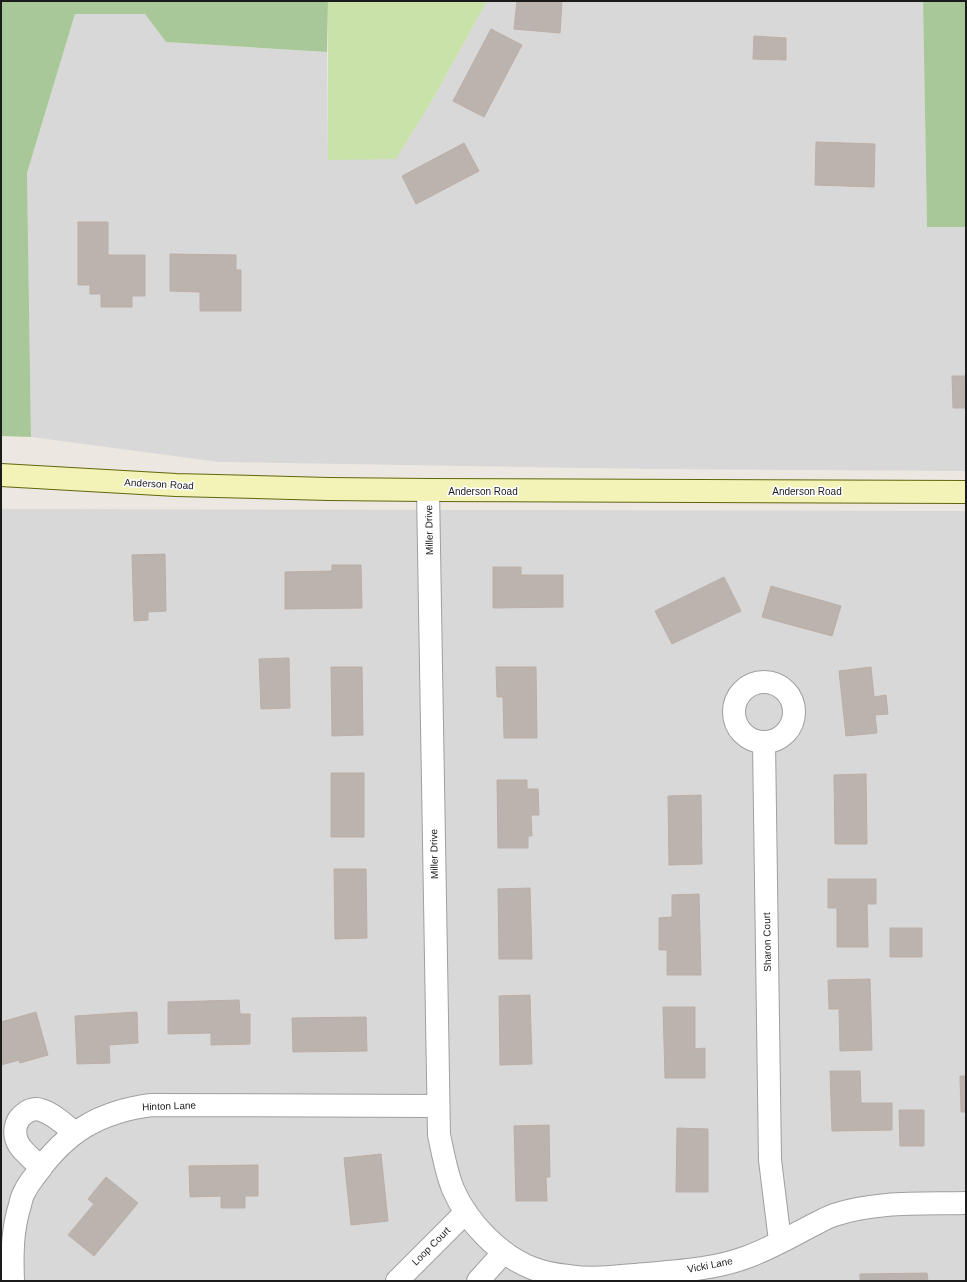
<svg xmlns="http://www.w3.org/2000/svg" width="967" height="1282" font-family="Helvetica,sans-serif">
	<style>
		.residential { fill: #d9d8d8 }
		.grass { fill: #c8e2aa }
		.forest { fill: #a9c899 }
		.building { fill: #bbb3ae; stroke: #bcaea5 }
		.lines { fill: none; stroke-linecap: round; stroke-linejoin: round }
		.street-casing { stroke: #9f9f9f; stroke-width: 24 }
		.secondary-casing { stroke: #60660d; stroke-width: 24 }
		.street { stroke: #fff; stroke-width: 22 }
		.secondary { stroke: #f3f3b7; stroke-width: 22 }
		.labels { text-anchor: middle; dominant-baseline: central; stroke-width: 3; stroke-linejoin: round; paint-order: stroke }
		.street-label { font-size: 10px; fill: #1b1b1b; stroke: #fff }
	</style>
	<rect width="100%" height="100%" fill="#ece8e1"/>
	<path class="residential" d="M487 1H923L927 227H966V471L654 469 219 462 31 437 27 173 75 14H146L166 42 327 52 328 159 396 158 434 97Z
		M1 509 966 511V1281H1Z"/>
	<path class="grass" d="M328 1H487L434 97 396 159 328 160Z"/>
	<path class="forest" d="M1 1H328L327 52 166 42 145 14H75L27 173 31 437 1 436Z
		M923 1H966V227H927Z"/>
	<path class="building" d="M517 1H562L560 33 514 29Z
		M491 29 522 45 484 117 453 101Z
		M754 36 786 38V60L753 59Z
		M816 142 875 144 874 187 815 185Z
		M464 143 479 171 416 204 402 176Z
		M78 222H108V255H145V296H132V307H101V294H90V285H78Z
		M170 254 236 255V270H241V311H200V292L170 291Z
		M952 376H966V408H953Z
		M165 554 166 611 148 612V620L134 621 132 555Z
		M332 565H361L362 608 285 609V572L332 571Z
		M493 567H521V575H563V607L493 608Z
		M724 577 741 611 672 644 655 611Z
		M771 586 841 606 832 636 762 617Z
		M289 658 290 708 261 709 259 659Z
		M331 667H362L363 735 332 736Z
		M496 667H536L537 738H504L503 697H497Z
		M871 667 874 697 886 695 888 714 875 715 877 733 846 736 839 671Z
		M331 773H364V837H331Z
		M866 774 867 844H835L834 775Z
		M497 780H527V789H538L539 815H531L532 836H528V848H498Z
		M701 795 702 864 669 865 668 796Z
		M334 869H366L367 938 335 939Z
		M828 879H876V904H867L868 947H837V908H828Z
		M530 888 532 959H499L498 889Z
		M699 894 701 975H667V950H659V918L672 917V895Z
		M890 928H922V957H890Z
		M870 979 872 1050 840 1051 839 1009H829L828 980Z
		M530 995 532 1064 500 1065 499 996Z
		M239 1000 240 1014H250V1044L211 1045V1033L168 1034V1002Z
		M663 1007H695V1049L705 1048V1078H665Z
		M36 1012 48 1055 20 1063 19 1060 1 1065V1022Z
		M137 1012 138 1043 109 1045 110 1063 77 1064 75 1016Z
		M366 1017 367 1051 293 1052 292 1018Z
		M830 1071H860L861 1103H892V1130L832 1131Z
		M960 1076H966V1112H961Z
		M899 1110H924V1146H900Z
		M549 1125 550 1177H546L547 1201H516L514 1126Z
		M677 1128 708 1129V1192H676Z
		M381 1154 388 1221 351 1225 344 1158Z
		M258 1165V1196H245V1208H221V1196L190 1197 189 1166Z
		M106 1177 138 1203 94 1256 68 1235 94 1204 88 1199Z
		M927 1273 928 1281H860V1274Z"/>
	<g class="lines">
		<g class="street-casing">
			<path id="street" d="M428 490 439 1135C443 1153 446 1172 453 1189 467 1222 499 1255 532 1268 544 1273 557 1275 569 1276 595 1280 621 1276 646 1274 680 1271 715 1269 747 1257 769 1249 790 1237 811 1226 819 1222 826 1218 834 1215 877 1201 921 1204 966 1203
				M734 712a30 30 0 1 1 60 0a30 30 0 1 1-60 0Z
				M764 742 770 1160 780 1241
				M41 1168C34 1160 24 1153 19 1145 13 1135 14 1121 24 1114 29 1110 35 1108 41 1110 54 1114 65 1125 75 1133
				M13 1281C12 1255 12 1230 20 1205 21 1201 22 1195 25 1191 28 1184 33 1179 37 1173 67 1131 100 1112 151 1105L437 1106
				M397 1281 466 1212
				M478 1281 504 1252"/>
		</g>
		<g class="secondary-casing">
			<path id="secondary" d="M1 475 176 485 329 489 428 490 966 492"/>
		</g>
		<use href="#street" class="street"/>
		<use href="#secondary" class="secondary"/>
	</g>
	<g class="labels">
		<g class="street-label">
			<text transform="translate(159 484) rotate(3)">Anderson Road</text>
			<text x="483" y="491">Anderson Road</text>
			<text x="807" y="491">Anderson Road</text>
			<text transform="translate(429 530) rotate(-91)">Miller Drive</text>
			<text transform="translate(434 854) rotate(-91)">Miller Drive</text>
			<text transform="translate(767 942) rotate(-91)">Sharon Court</text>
			<text transform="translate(169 1106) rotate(-2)">Hinton Lane</text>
			<text transform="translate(431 1246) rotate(-45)">Loop Court</text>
			<text transform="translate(710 1265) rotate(-11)">Vicki Lane</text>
		</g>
	</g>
	<rect width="967" height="1282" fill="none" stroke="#1b1b1b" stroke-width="4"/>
</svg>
